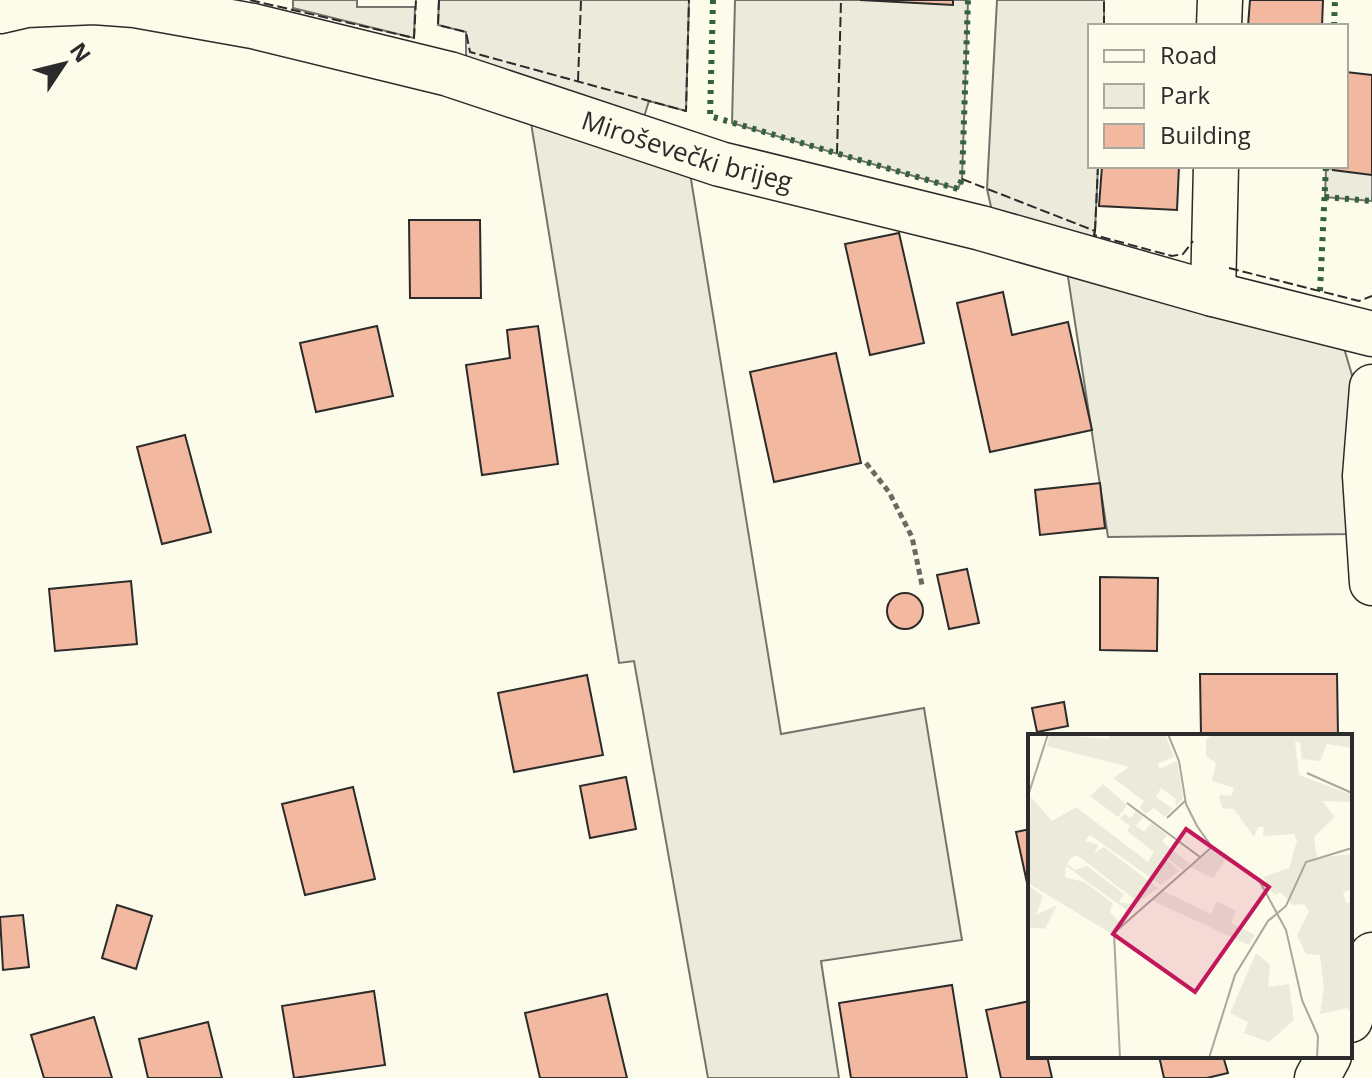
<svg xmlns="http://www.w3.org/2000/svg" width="1372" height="1078" font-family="'Open Sans',sans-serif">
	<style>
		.green { fill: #ecebdb; stroke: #74746e; stroke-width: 2 }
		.building { fill: #f2b8a0; stroke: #2b2b2b; stroke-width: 2 }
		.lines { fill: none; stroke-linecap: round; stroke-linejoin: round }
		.minor-casing { stroke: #2b2b2b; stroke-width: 47 }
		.path { stroke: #6a6964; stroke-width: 5; stroke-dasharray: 6 4; stroke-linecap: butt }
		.minor { stroke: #fdfbea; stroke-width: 44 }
		.hedge { stroke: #34623c; stroke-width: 6; stroke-dasharray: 4 6; stroke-linecap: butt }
		.fence { stroke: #2b2b2b; stroke-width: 2; stroke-dasharray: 10 4; stroke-linecap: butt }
		.labels { text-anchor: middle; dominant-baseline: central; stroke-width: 6; stroke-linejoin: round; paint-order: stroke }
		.street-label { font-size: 26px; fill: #2b2b2b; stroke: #fdfbea }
		.inset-road { fill: none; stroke: #a9a89e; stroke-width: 2 }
		.view { fill: #c2185b; fill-opacity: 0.15; stroke: #c2185b; stroke-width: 4 }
		.inset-edge { fill: none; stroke: #2b2b2b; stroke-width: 4 }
	</style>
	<rect width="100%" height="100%" fill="#fdfbea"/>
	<path class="green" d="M293 0H357V7H415L414 38 293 8Z
		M439 0H689L686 111 649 101 643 120 466 65V32L438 25Z
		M735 0H968L962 179 958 189 732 123Z
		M997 0H1104V26H1090V166H1098L1095 231 1091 246 993 216 987 189Z
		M531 123 690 173 781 734 924 708 962 940 821 961 839 1078H708L634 661 619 663Z
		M1372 157V201L1325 197 1326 169 1354 167Z
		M1066 264 1344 348 1354 382 1353 534 1108 537Z"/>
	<path class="building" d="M860 0H953V5Z
		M1250 0H1323L1322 26H1248Z
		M1346 72 1372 75V175L1333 170V166H1346Z
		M1102 166H1179L1177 210 1099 206Z
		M409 220H480L481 298H410Z
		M899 233 924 343 870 355 845 244Z
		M1003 292 1012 335 1068 322 1092 430 990 452 957 303Z
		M377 326 393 396 316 412 300 343Z
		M538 326 558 464 482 475 466 365 510 358 507 330Z
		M836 353 861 463 774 482 750 372Z
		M185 435 211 532 162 544 137 447Z
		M1100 483 1105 528 1040 535 1035 490Z
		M967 569 979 623 949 629 937 575Z
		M1100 577 1158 578 1157 651 1100 650Z
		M131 581 137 644 55 651 49 589Z
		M887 611a18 18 0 1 1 36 0a18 18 0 1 1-36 0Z
		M1200 674H1337L1338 736H1201Z
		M587 675 603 755 514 772 498 693Z
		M1064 702 1068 726 1037 732 1032 708Z
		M626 777 636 829 590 838 580 786Z
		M353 787 375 879 305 895 282 804Z
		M1030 829V892H1029L1016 832Z
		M117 905 152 916 136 969 102 958Z
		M23 915 29 967 3 970 0 917Z
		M952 985 967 1078H851L839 1003Z
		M374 991 385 1065 294 1078 282 1006Z
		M607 994 627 1078H540L525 1013Z
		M1030 1001V1056H1047L1052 1078H1001L986 1010Z
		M94 1017 112 1078H44L31 1035Z
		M208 1022 222 1078H148L139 1039Z
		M1159 1056H1223L1228 1073 1207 1078H1164Z"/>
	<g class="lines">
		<g class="minor-casing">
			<g id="minor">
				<path id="s1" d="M0 11 26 5 94 2 135 5 253 26 449 74 720 164 981 228 1213 294 1372 334"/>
				<path d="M1219 26 1220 0"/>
				<path d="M1213 294 1216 166"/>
				<path d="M1372 387 1365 476 1372 583"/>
				<path d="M1350 1020 1372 955"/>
				<path d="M1317 1078 1329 1056"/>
			</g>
		</g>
		<path class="path" d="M866 463 889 492 912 537 922 585"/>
		<use href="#minor" class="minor"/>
		<path class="hedge" d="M713 0 710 116 958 189 962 179 968 0
			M1334 26 1335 0
			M1325 197 1372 201
			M1320 291 1326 166"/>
		<path class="fence" d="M250 0 414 38 416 0
			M439 0 438 25 466 32 470 52 686 111 689 0
			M1104 26V0
			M578 81 581 0
			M837 153 841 0
			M962 179 1095 231 1094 235 1172 256 1183 254 1193 241
			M1095 231 1098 166
			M1229 268 1359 301 1372 296"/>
	</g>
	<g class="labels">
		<g class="street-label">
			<text stroke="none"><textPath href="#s1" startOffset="708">Miroševečki brijeg</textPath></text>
		</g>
	</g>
	<g transform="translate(1028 734)">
		<rect width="324" height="324" fill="#fdfbea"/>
		<path d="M22 0 81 5V0H137L146 23 129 30 132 35 149 27 155 64 148 72 147 64 133 54 128 63 145 75 137 83 126 74 117 80 112 73 116 67 85 44 101 33 19 12ZM184 0H324L322 14 299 10 292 27 274 25 272 8H267L271 41 324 61V68L294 67 307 83 286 103 289 124 324 120V155L315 158 318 169 324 168V280L319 274 292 280 296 254 292 221 278 220 269 201 281 177 276 170 264 171 253 158 246 161 235 143 261 134 269 107 266 100 235 102 236 93H230L226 103 206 75 194 74 191 61 203 62 206 54 184 47 188 29 178 22V6ZM75 50 99 71 90 83 62 62ZM3 63 24 87 48 73 120 128 126 118 99 97 102 92 92 85 96 80 103 84 108 77 115 83 108 92 116 98 123 89 139 101 134 108 162 130 155 136 133 120 151 137 133 151 62 101 57 107 71 111 66 119 76 113 130 154 110 168 49 121 43 124 39 130 47 136 59 132 96 160 91 168 110 171 101 178 38 132 37 143 56 148 85 169 82 178 91 188 84 200 0 149ZM184 116 198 125 185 144 162 133ZM0 151 15 162 8 181 29 171 17 195 0 193ZM135 157 183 180 189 167 208 177 203 189 227 201 221 211 123 166ZM228 219 242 231 240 253 261 250 266 286 241 308 216 299 220 288 202 279Z" fill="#ecebdb"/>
		<path class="inset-road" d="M140 0 151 27 158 70 169 92 184 113 231 146 258 196 274 266 290 302 289 324M279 39 324 59M0 62 20 0M99 69 172 123M139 84 157 67M92 324 86 199 184 113M181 324 207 241 240 187 258 172 278 128 324 114"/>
		<path class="view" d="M158 95 241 153 167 258 85 200Z"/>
		<rect width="324" height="324" class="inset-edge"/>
	</g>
	<rect x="1088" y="24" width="260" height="144" fill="#fdfbea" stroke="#a9a89e" stroke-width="2"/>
	<rect x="1104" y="50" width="40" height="12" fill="#fdfbea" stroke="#a9a89e" stroke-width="2"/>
	<text x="1160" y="64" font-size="24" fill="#2b2b2b">Road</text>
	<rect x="1104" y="84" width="40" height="24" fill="#ecebdb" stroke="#a9a89e" stroke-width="2"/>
	<text x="1160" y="104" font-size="24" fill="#2b2b2b">Park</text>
	<rect x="1104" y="124" width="40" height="24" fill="#f2b8a0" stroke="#a9a89e" stroke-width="2"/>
	<text x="1160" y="144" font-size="24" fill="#2b2b2b">Building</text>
	<g transform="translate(64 64) rotate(55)" stroke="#fdfbea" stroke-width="6" paint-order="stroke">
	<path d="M0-6L14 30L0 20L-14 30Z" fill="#2b2b2b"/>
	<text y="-12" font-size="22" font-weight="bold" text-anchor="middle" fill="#2b2b2b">N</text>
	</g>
</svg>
